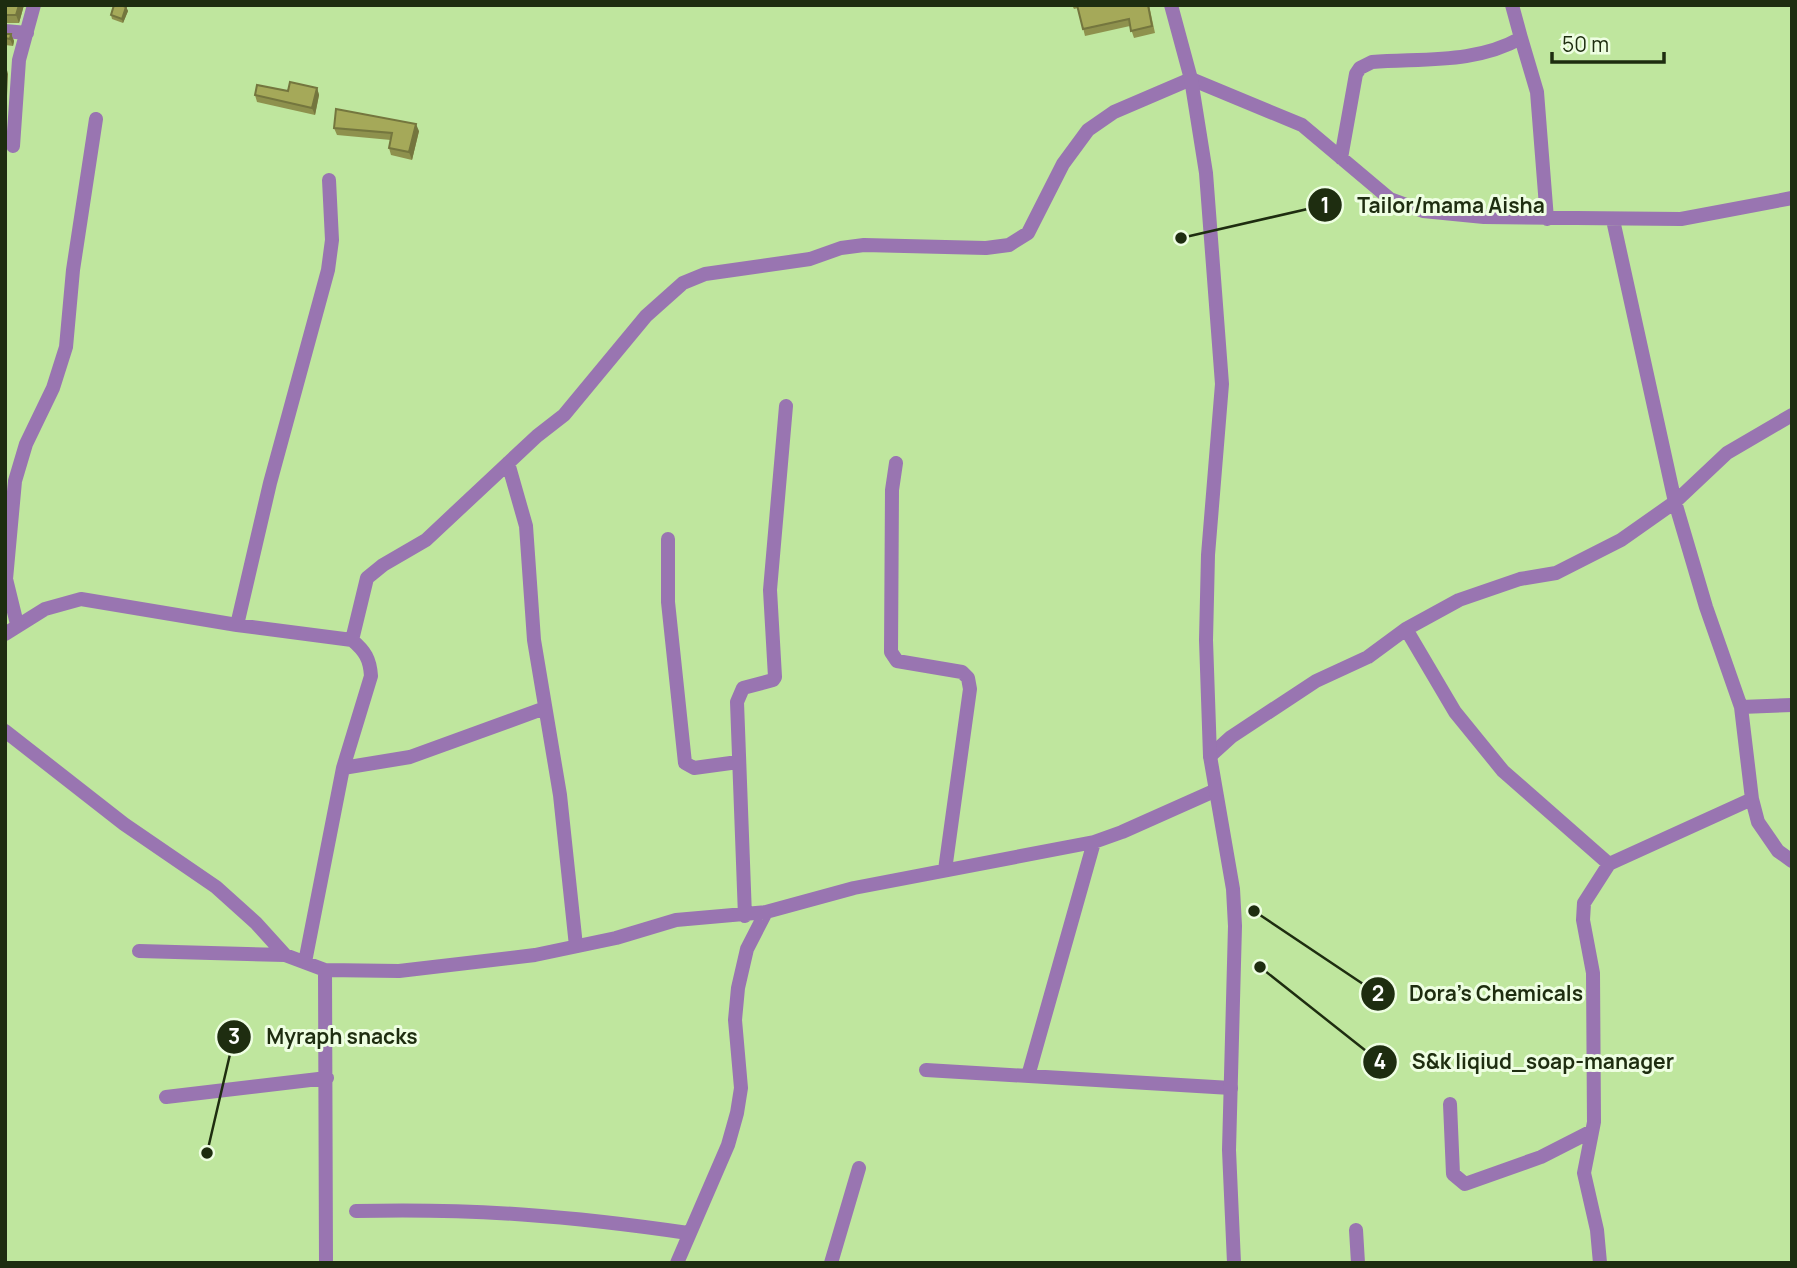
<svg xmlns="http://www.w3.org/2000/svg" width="1797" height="1268" font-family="Manrope,sans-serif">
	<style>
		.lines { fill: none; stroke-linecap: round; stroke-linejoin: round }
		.minor { stroke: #9975b1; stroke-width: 14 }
		.tertiary { stroke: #9975b1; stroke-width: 14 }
		.wall { fill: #8e914d }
		.shaded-wall { fill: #74763e }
		.building { fill: #a5a959; stroke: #74763e; stroke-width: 2 }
		.leader { fill: none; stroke: #1e2d10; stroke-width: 2.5 }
		.callout-dot { fill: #1e2d10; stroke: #eefee2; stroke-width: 2.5 }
		.mark-label { font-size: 21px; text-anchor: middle; font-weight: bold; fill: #fff }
		.callout-label { font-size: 21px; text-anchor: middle; font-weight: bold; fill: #1e2d10; stroke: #eefee2; stroke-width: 6; stroke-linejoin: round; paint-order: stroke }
	</style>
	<rect width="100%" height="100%" fill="#bfe69e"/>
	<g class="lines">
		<path class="minor" d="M5 31 27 33
			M1521 38 1537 92 1547 219
			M13 146 19 60 34 5
			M1341 158 1356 74 1360 68 1372 62C1423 58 1475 64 1521 38L1512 5
			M1613 220 1675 502 1706 607 1741 707 1752 799 1758 822 1778 851 1792 861
			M508 463 526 526 534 640 560 795 576 946
			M896 463 892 490 891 652 897 661 962 672 968 678 970 689 945 870
			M668 539V602L685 763 694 768 738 762
			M17 624 6 579 15 481 26 444 53 388 66 347 73 270 96 119
			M237 625 270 483 328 270 332 240 329 180
			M1406 629 1455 712 1503 771 1609 864
			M5 634 45 609 81 599 237 625 352 640C365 651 370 659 371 676L343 768 305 962
			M352 640 367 578 383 565 426 540 537 436 564 415 646 316 683 283 705 274 810 259 841 248 864 245 986 248 1009 245 1028 233 1063 164 1088 130 1114 112 1191 79 1302 125 1390 199 1423 211 1484 217 1681 219 1792 198
			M1741 707 1792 705
			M5 731 124 824 216 887 256 923 285 955 325 970 399 971 535 955 616 938 676 920 766 912 854 888 1094 842 1122 832 1214 791
			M1210 756 1231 737 1316 681 1368 657 1406 629 1459 600 1520 579 1556 573 1621 540 1675 502 1727 453 1792 415
			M343 768 410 757 545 708
			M745 916 737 702 743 688 773 680 775 677 770 590 786 406
			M139 951 285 955
			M325 970 326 1263
			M926 1070 1231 1088
			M1028 1076 1094 842
			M166 1097 327 1078
			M1450 1104 1453 1174 1465 1184 1541 1157 1592 1131
			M356 1211C472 1208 572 1216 688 1233
			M1356 1230 1358 1263
			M677 1263 728 1145 737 1113 741 1088 735 1020 738 988 747 949 766 912
			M831 1263 859 1168
			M1600 1263 1597 1230 1584 1173 1594 1122 1593 973 1583 920 1584 903 1609 864 1752 799"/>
		<path class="tertiary" d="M1171 5 1191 79 1206 173 1222 384 1208 555 1206 640 1210 756 1233 889 1235 926 1229 1150 1234 1263"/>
	</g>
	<path class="wall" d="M5 5H24L19 23H5Z
		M114 5H127L126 7 128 11 123 23 112 19 111 15Z
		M1072 5H1149L1155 33 1134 38 1130 26 1085 36 1078 8 1074 9Z
		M5 34H11L14 41 13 46 5 45Z
		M317 88 319 95 315 115 257 102 255 95Z
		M334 128 419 131 412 160 391 155 389 148 391 140 337 135Z"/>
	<path class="shaded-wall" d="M19 5H24L19 23 16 15Z
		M126 7 128 11 123 23 122 19Z
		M11 34 14 41 13 46 10 39Z
		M5 62 8 74 7 96 5 91Z
		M317 88 319 95 315 115 312 108Z
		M416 124 419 131 412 160 409 152Z"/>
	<path class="building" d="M5 5H19L16 15H5Z
		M114 5H121L126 7 122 19 111 15Z
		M1077 5H1148L1152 26 1131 31 1129 19 1083 29Z
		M5 34H11L10 39 5 38Z
		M290 82 317 88 312 108 255 95 257 85 288 91Z
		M336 109 416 124 409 152 389 148 392 133 334 128Z"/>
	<path class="leader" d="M1181 238L1325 205M1254 911L1378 994M207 1153L234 1037M1260 967L1380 1062"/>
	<g class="callout-dot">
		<circle cx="1181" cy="238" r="7"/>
		<circle cx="1254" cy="911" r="7"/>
		<circle cx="207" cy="1153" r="7"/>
		<circle cx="1260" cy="967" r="7"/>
		<circle cx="1325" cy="205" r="18"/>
		<circle cx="1378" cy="994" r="18"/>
		<circle cx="234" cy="1037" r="18"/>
		<circle cx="1380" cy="1062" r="18"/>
	</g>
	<g class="mark-label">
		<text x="1325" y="213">1</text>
		<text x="1378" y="1001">2</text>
		<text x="234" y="1044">3</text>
		<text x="1380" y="1069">4</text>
	</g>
	<g class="callout-label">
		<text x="1451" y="213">Tailor/mama Aisha</text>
		<text x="1496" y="1001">Dora's Chemicals</text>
		<text x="342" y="1044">Myraph snacks</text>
		<text x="1543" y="1069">S&amp;k liqiud_soap-manager</text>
	</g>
	<rect width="1797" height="1268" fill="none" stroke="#1e2d10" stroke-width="14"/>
	<path d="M1552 52v10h112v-10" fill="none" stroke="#1e2d10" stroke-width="3.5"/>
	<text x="1562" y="52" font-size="21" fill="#1e2d10" stroke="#eefee2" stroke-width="5" paint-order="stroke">50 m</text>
</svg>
